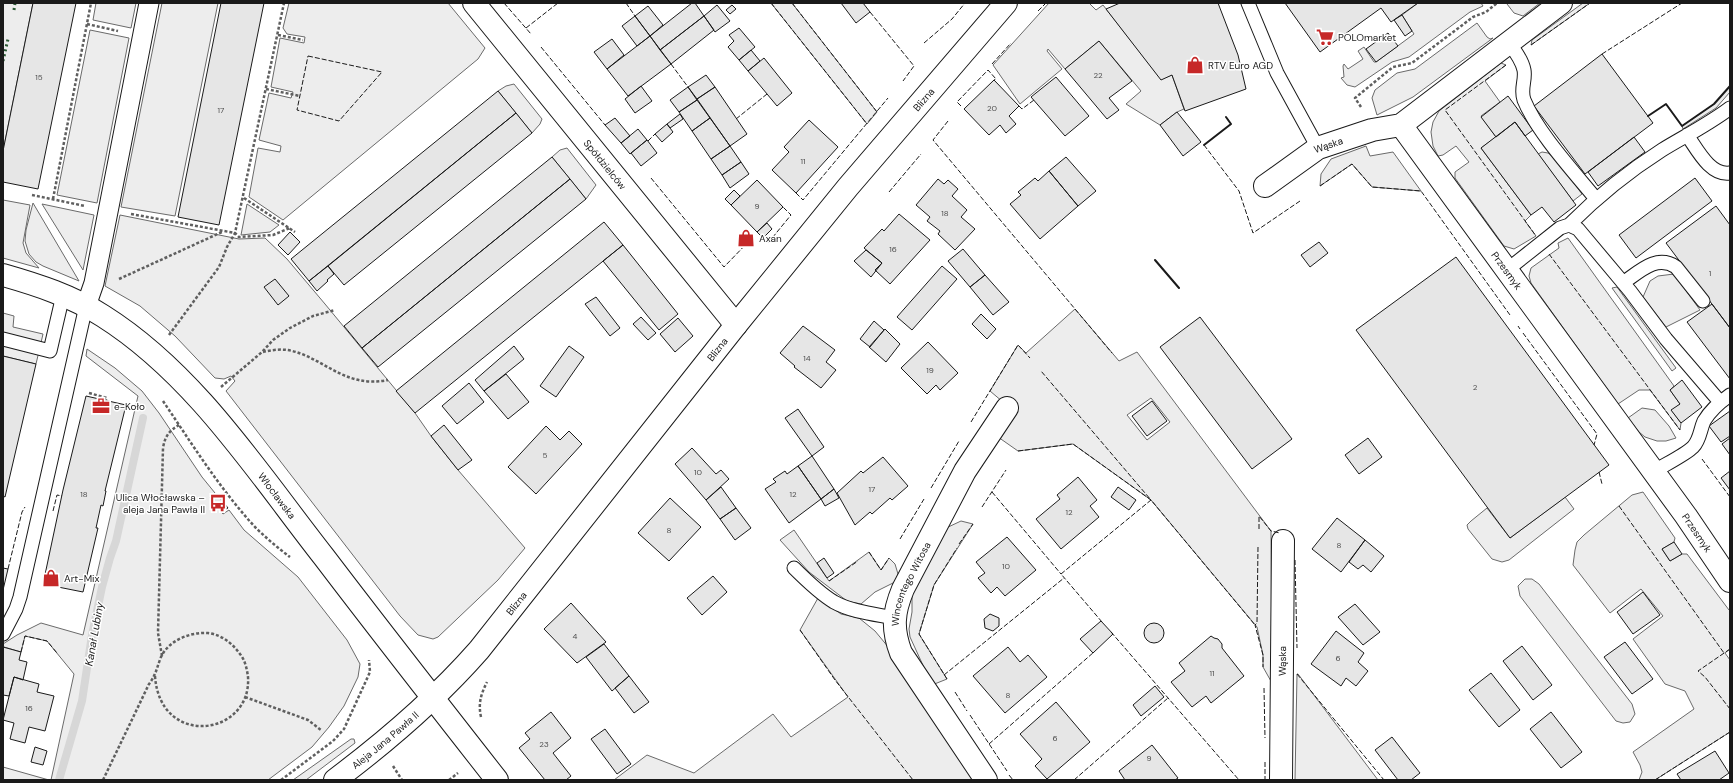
<svg xmlns="http://www.w3.org/2000/svg" width="1733" height="783" font-family="'DM Sans',sans-serif">
	<style>
		.built { fill: #ededed; stroke: #6a6a6a; fill-rule: evenodd }
		.lines { fill: none; stroke-linecap: round; stroke-linejoin: round }
		.stream { stroke: #d7d7d7; stroke-width: 8 }
		.building { fill: #e6e6e6; stroke: #1a1a1a }
		.service-casing { stroke: #1a1a1a; stroke-width: 15 }
		.pedestrian-casing { stroke: #1a1a1a; stroke-width: 21 }
		.minor-casing { stroke: #1a1a1a; stroke-width: 24 }
		.tertiary-casing { stroke: #1a1a1a; stroke-width: 24 }
		.path { stroke: #5f5f5f; stroke-width: 2.5; stroke-dasharray: 3 2; stroke-linecap: butt }
		.service { stroke: #fff; stroke-width: 13 }
		.pedestrian { stroke: #fff; stroke-width: 19 }
		.minor { stroke: #fff; stroke-width: 22 }
		.tertiary { stroke: #fff; stroke-width: 22 }
		.hedge { stroke: #2b5a34; stroke-width: 3; stroke-dasharray: 2 3; stroke-linecap: butt }
		.fence { stroke: #1a1a1a; stroke-width: 1; stroke-dasharray: 5 2; stroke-linecap: butt }
		.wall { stroke: #1a1a1a; stroke-width: 2 }
		.labels { text-anchor: middle; dominant-baseline: central; stroke-width: 3; stroke-linejoin: round; paint-order: stroke }
		.number-label { font-size: 8px; fill: #4d4d4d }
		.poi-label { font-size: 10px; fill: #1a1a1a; stroke: #fff; text-anchor: start }
		.street-label { font-size: 10px; fill: #1a1a1a; stroke: #fff }
		.water-label { font-size: 11px; font-style: italic; fill: #1a1a1a; stroke: #fff }
	</style>
	<rect width="100%" height="100%" fill="#fff"/>
	<path class="built" d="M3 3H33L3 151Z
		M96 3H136L131 28 93 20Z
		M162 3H218L175 216 121 207Z
		M289 3H448L485 48 478 59 283 220 249 197 258 148 280 152 281 146 259 140 269 93 291 98 293 92 271 87 280 38 304 43 305 37 287 34 283 28Z
		M771 3H792L877 112 867 124Z
		M1049 3H1089L1096 10 1103 5 1161 79 1172 75 1184 109 1177 112 1160 125 1126 104 1141 91 1099 41 1065 69 1048 49 1047 51 1062 69 1020 104 993 65Z
		M1418 3H1481L1483 6 1470 12 1409 57 1392 62 1355 87 1347 85 1341 78 1344 77 1343 66 1344 64 1348 69 1363 59 1358 51 1364 47 1374 62H1376L1414 34 1402 15Z
		M1508 3H1540L1523 16 1514 13 1507 4Z
		M1583 3H1590L1531 45 1532 40Z
		M1477 23 1487 37 1490 39 1493 38 1413 97 1377 115 1372 98 1375 90 1397 73 1415 69Z
		M90 30 129 38 97 203 57 195Z
		M1501 63 1506 65 1485 81 1500 102 1481 116 1496 137 1481 148 1531 215 1525 221 1536 236 1514 249 1504 246 1455 178V172L1469 162 1456 146 1443 155 1438 156 1433 146 1431 132 1433 122 1439 111Z
		M514 84 542 119 540 124 532 133 498 91 506 86Z
		M1730 86V92L1716 108 1683 129 1682 126 1714 104Z
		M1366 146 1370 156 1393 152 1421 191 1372 187 1352 164 1320 186 1321 174 1331 159Z
		M567 148 596 185 586 199 552 157 560 150Z
		M1542 152 1548 153 1555 158 1582 194 1573 201 1538 154Z
		M3 200 30 205 23 243 26 253 39 268 3 258Z
		M33 203 79 281 43 266 36 262 29 254 25 241 26 230Z
		M42 204 94 215 83 270Z
		M247 204 279 225 270 232 241 235Z
		M120 215 239 239 265 238 287 259 325 304 415 413 431 436 458 470 525 548 498 580 438 637 433 639 418 635 400 616 226 391 235 381 231 376 224 379 215 378 175 336 140 306 105 286Z
		M1568 238 1674 386 1670 390 1680 404 1672 411 1681 423 1680 430 1650 390H1639L1618 404 1531 283 1529 276 1531 268 1559 248 1558 243Z
		M1674 274 1700 310 1666 327 1643 297 1650 281 1658 276Z
		M1617 287 1676 368 1672 371 1612 288Z
		M1075 309 1119 361 1137 352 1271 531 1272 683 1263 667V655L1257 627 1151 500 1073 444 1018 451 998 437 1003 402 990 391 1018 345 1026 353ZM1151 398 1170 422 1147 440 1127 415Z
		M3 313 14 316 13 327 43 334 36 364 3 356Z
		M87 349 115 368 142 391 159 413 202 477 215 493 210 497 223 514 229 510 244 530 298 577 347 640 360 664 358 677 344 706 329 727 312 747 268 780H51L74 674 47 641 25 636 21 652 4 647 3 649V644L17 635 41 623 83 635 138 396 86 356Z
		M1642 408 1655 410 1669 426 1676 438 1666 441H1657L1645 437 1639 432 1628 418Z
		M1643 492 1675 538 1674 542 1662 549 1670 561 1682 554H1687L1729 610 1730 609V649L1725 653 1730 660V732L1655 780H1639L1642 772 1640 765 1633 752 1694 709 1685 691 1665 684 1633 639 1663 616 1641 589 1610 613 1573 565 1575 550 1577 542 1584 535 1632 495Z
		M1565 497 1574 509 1509 560 1502 562 1492 559 1468 529 1467 525 1471 521 1487 508 1510 538Z
		M961 521 973 524 934 585 919 634 947 679 932 685 910 637 909 629 912 612V594L944 529Z
		M794 530 829 581 869 552 881 570 889 558 895 564 898 574 895 582 875 592 861 604 847 601 809 572 780 540Z
		M1525 579H1532L1539 584 1632 704 1635 714 1630 722 1623 723 1616 721 1520 596 1518 586Z
		M818 598 841 614 859 618 875 631 894 654 973 780H614L647 755 694 773 773 714 791 737 848 697 800 630Z
		M1297 674H1298L1378 780H1295Z
		M351 739H354L355 743 306 780H293Z
		M3 767 49 780H3Z"/>
	<g class="lines">
		<path class="stream" d="M59 780 82 701 92 635 102 587 110 558 116 541 143 418"/>
	</g>
	<path class="building" d="M33 3H76L38 189 3 182V151Z
		M221 3H264L219 225 178 217Z
		M692 3H695L704 16 660 50 650 36Z
		M841 3H863L870 12 856 23Z
		M1120 3H1218L1238 55 1246 89 1185 111 1172 75 1161 80 1106 9Z
		M1285 3H1418L1391 22 1381 8 1320 52Z
		M717 5 730 21 715 32 704 16Z
		M732 5 736 9 730 14 726 10Z
		M648 6 663 25 650 36 635 16Z
		M1402 15 1412 31 1405 36 1394 20Z
		M635 16 650 36 637 46 622 26Z
		M704 16 714 30 671 64 660 50Z
		M739 28 755 47 739 60 728 47 734 41 729 35Z
		M1388 33 1398 46 1376 62 1366 49Z
		M650 36 671 64 628 96 607 69Z
		M612 39 624 55 607 69 594 52Z
		M1099 41 1132 81 1109 98 1119 110 1107 119 1065 69Z
		M751 50 760 61 748 71 739 60Z
		M1602 54 1653 123 1585 174 1534 106Z
		M764 58 792 93 777 106 748 71Z
		M706 75 715 87 697 99 688 87Z
		M1056 77 1089 116 1065 136 1031 97Z
		M994 80 1019 106 1009 116 1016 124 1006 133 1000 125 989 135 964 109Z
		M641 86 652 101 635 113 625 99Z
		M688 87 697 100 679 112 670 100Z
		M715 87 747 134 730 146 697 99Z
		M498 91 516 113 309 281 291 259Z
		M1508 96 1533 130 1525 136 1515 122 1496 137 1481 117Z
		M697 100 710 118 692 131 679 112Z
		M1177 112 1201 142 1183 156 1160 125Z
		M516 113 532 133 344 285 328 266Z
		M680 114 683 119 670 128 667 124Z
		M615 118 630 136 621 143 605 125Z
		M710 118 730 146 711 159 692 131Z
		M809 120 838 147 796 193 772 170 789 152 784 147Z
		M1515 122 1576 205 1554 222 1542 207 1531 215 1481 148Z
		M667 124 673 132 662 142 655 134Z
		M638 129 647 140 630 154 621 143Z
		M1634 137 1645 152 1598 186 1588 172Z
		M647 140 657 153 641 166 631 153Z
		M730 146 741 162 722 175 711 159Z
		M552 157 570 179 362 348 344 326Z
		M1066 157 1096 191 1078 206 1049 171Z
		M741 162 749 174 730 188 722 175Z
		M1049 171 1078 206 1040 239 1010 204 1021 195 1018 192 1035 178 1038 181Z
		M1695 178 1712 201 1636 258 1619 235Z
		M570 179 586 199 378 367 362 348Z
		M938 179 944 184 948 180 958 189 952 196 967 210 961 217 975 229 955 250 938 234 940 231 927 221 930 217 916 205Z
		M757 180 783 207 757 232 731 205Z
		M734 190 740 196 731 205 725 199Z
		M1716 206 1730 225V328L1666 243Z
		M899 214 930 240 890 284 875 270 882 263 864 248 882 229 884 231Z
		M604 222 623 245 415 413 396 391Z
		M767 223 772 229 763 238 757 232Z
		M290 232 300 242 288 255 278 245Z
		M1319 242 1328 253 1310 267 1301 255Z
		M623 245 678 314 659 330 603 261Z
		M963 249 985 275 970 287 948 261Z
		M866 250 882 263 871 277 854 261Z
		M1456 257 1609 465 1510 538 1356 330Z
		M328 266 334 274 327 280 328 281 317 291 309 281Z
		M942 266 957 279 912 330 897 317Z
		M985 275 1009 302 993 315 970 287Z
		M275 279 289 296 278 305 264 287Z
		M596 297 620 328 610 336 585 304Z
		M1712 304 1730 328V379L1687 322Z
		M981 314 996 329 987 339 972 324Z
		M641 317 656 333 648 340 633 324Z
		M1200 317 1292 439 1252 469 1160 347Z
		M678 318 693 336 675 352 660 334Z
		M874 321 884 330 870 347 860 339Z
		M803 326 835 350 826 362 836 370 821 388 794 367 795 366 780 353Z
		M885 329 900 344 886 362 869 347Z
		M928 342 958 373 940 390 936 385 927 394 901 368Z
		M514 346 524 359 484 391 475 380Z
		M569 346 584 357 556 397 540 386Z
		M3 356 36 364 5 497 3 496Z
		M506 374 529 402 508 419 484 391Z
		M1682 380 1702 407 1681 423 1671 410 1680 404 1670 390Z
		M469 383 484 402 457 424 442 406Z
		M86 396 126 405 105 491H106L103 506 101 505 96 528H98L83 592 43 584 63 490Z
		M1152 401 1167 421 1147 436 1132 416Z
		M798 409 824 447 812 456 785 418Z
		M1730 411V436L1721 442 1709 426Z
		M444 425 472 460 458 470 431 436Z
		M546 426 560 440 569 431 582 444 536 494 508 467Z
		M1368 438 1382 457 1359 474 1345 455Z
		M1730 438V455L1722 444Z
		M692 448 716 474 721 470 729 479 706 500 675 464Z
		M812 456 834 489 821 499 798 466Z
		M883 457 908 486 892 500 890 498 872 514 870 512 855 525 837 493 861 471 863 473Z
		M798 466 821 499 789 523 765 489 776 482 773 479 785 471 787 474Z
		M1730 471V490L1721 478Z
		M1078 477 1097 500 1090 506 1099 517 1061 549 1036 519 1060 499 1057 495Z
		M721 487 736 508 720 519 706 500Z
		M1118 487 1136 500 1129 510 1111 497Z
		M834 489 839 498 825 506 821 499Z
		M217 494 228 508 221 512 211 499Z
		M670 498 701 527 669 561 638 533Z
		M736 508 751 528 735 540 720 519Z
		M1337 518 1365 540 1341 572 1312 549Z
		M1007 537 1036 570 1005 596 997 587 991 593 978 578 985 573 976 562Z
		M1365 540 1384 556 1371 572 1363 565 1358 569 1349 562Z
		M1674 542 1682 554 1670 561 1662 549Z
		M824 558 834 573 827 578 817 563Z
		M3 568 8 569 3 590Z
		M713 576 727 592 702 615 687 598Z
		M1643 592 1660 615 1633 634 1617 612Z
		M571 603 606 642 577 663 544 629Z
		M1355 604 1380 632 1363 645 1338 617Z
		M990 614 999 618V626L993 631 985 628 984 619Z
		M1101 621 1113 634 1093 653 1080 639Z
		M1144 633a10 10 0 1 1 20 0a10 10 0 1 1-20 0Z
		M1336 631 1364 653 1358 662 1368 671 1356 686 1346 678 1341 686 1311 664Z
		M1211 636 1214 638 1218 639 1222 644V648L1244 676 1211 703 1206 696 1192 707 1171 682 1185 671 1179 663Z
		M1625 642 1653 679 1632 694 1604 657Z
		M604 644 629 676 612 691 586 657Z
		M1522 646 1552 685 1533 700 1503 661Z
		M3 647 21 652 19 660 27 662 23 680 14 677 9 696 3 695Z
		M1008 647 1020 662 1028 655 1047 677 1005 713 973 676Z
		M1491 673 1520 710 1499 727 1469 690Z
		M629 676 649 702 634 713 615 688Z
		M14 677 39 684 37 692 54 696 45 731 29 727 25 743 10 739 14 723 3 720Z
		M1155 686 1164 697 1141 716 1133 705Z
		M1056 702 1090 742 1047 779 1035 766 1042 759 1020 734Z
		M551 712 571 738 553 753 571 776 566 780H545L519 748 530 739 525 733Z
		M1551 712 1582 752 1561 768 1530 729Z
		M605 729 631 764 617 774 591 739Z
		M1392 737 1420 773 1411 780H1398L1375 750Z
		M1152 745 1178 778 1175 780H1125L1119 771Z
		M35 747 47 751 43 765 31 762Z
		M1715 751 1729 773 1719 780H1681L1677 774Z"/>
	<g class="lines">
		<g class="service-casing">
			<path id="service" d="M1248 3 1277 73 1318 148
				M1509 43C1515 51 1522 60 1524 70 1526 80 1520 89 1524 100 1537 132 1574 172 1596 199
				M1687 135C1697 149 1710 176 1730 173
				M1569 225C1597 197 1629 171 1662 150 1685 136 1709 124 1730 108
				M1507 270 1560 228 1569 225 1578 229 1630 291 1666 339 1720 402
				M1623 283C1640 271 1657 254 1676 267L1703 301
				M3 339 50 351 63 295
				M1653 472C1664 465 1685 455 1693 447 1700 440 1700 430 1704 421 1710 411 1720 402 1730 395
				M794 568C806 580 819 593 834 602 852 612 875 614 895 618
				M3 634 16 609 20 597 86 306"/>
		</g>
		<g class="pedestrian-casing">
			<path id="pedestrian" d="M86 306 94 283 149 3"/>
		</g>
		<g class="minor-casing">
			<g id="minor">
				<path id="s1" d="M474 3 736 325"/>
				<path id="s2" d="M1401 125 1686 516 1730 581"/>
				<path id="s3" d="M1265 186 1318 148 1372 130 1401 125 1561 3"/>
				<path id="s4" d="M986 780 901 653C892 629 893 613 903 589L965 471 1007 408"/>
				<path id="s5" d="M1281 780 1283 541"/>
			</g>
		</g>
		<g class="tertiary-casing">
			<g id="tertiary">
				<path id="s6" d="M3 275C38 285 72 296 103 316 195 374 258 473 324 557 381 632 439 706 497 780"/>
				<path id="s7" d="M335 780C387 741 436 699 479 650L736 325 848 187 1006 3"/>
			</g>
		</g>
		<path class="path" d="M87 24 118 31
			M278 35 303 40
			M266 89 300 96
			M1361 107 1355 98 1393 67 1412 63 1473 17 1486 12 1497 3
			M32 195 85 206
			M244 198 295 232
			M53 199 91 3
			M131 214 235 233 239 237 273 235 290 228
			M119 279 222 232
			M169 335 219 267 227 247 235 233 284 3
			M263 352C271 350 280 349 288 350 324 357 344 389 388 380
			M221 387 262 352 273 340 290 328 313 316 335 310
			M89 393 107 398 106 400
			M163 401C192 444 220 489 255 527 266 538 278 548 290 557
			M162 656 158 633 163 448C165 436 169 431 179 425
			M245 697 308 720 321 730
			M481 717C478 703 481 694 487 682
			M393 766 402 780
			M103 780 149 684C156 675 157 667 161 657 169 640 190 632 208 633 222 635 232 643 240 654 245 660 247 669 248 677 252 736 160 749 155 676
			M281 780 333 741 344 729 370 672 369 660
			M449 780 458 773"/>
		<use href="#service" class="service"/>
		<use href="#pedestrian" class="pedestrian"/>
		<use href="#minor" class="minor"/>
		<use href="#tertiary" class="tertiary"/>
		<path class="hedge" d="M14 10 15 3
			M3 61 8 39"/>
		<path class="fence" d="M504 3 531 34
			M626 3 635 16
			M771 3 867 124
			M792 3 877 112
			M1038 11 1046 3
			M870 12 914 66 903 81
			M526 28 558 3
			M924 43 952 19 965 3
			M1531 45 1590 3
			M541 47 605 125
			M1602 54 1682 3
			M308 56 382 72 339 121 297 110Z
			M671 64 688 87
			M992 64 1011 43
			M1506 65 1445 110 1536 236
			M961 106 957 102 988 70 996 79 994 80
			M1019 106 1022 109 1034 100
			M736 119 767 94
			M948 121 933 140 1112 353
			M648 141 655 134
			M1204 145 1239 191 1253 233 1300 201
			M651 178 724 267 753 237
			M1320 186 1352 164 1372 187 1421 191 1510 315
			M889 192 921 154
			M796 193 803 200 888 98
			M763 238 768 243 791 215 783 207
			M1549 254 1680 430
			M1518 326 1520 329
			M1523 333 1597 434 1594 445
			M971 422 1018 345 1030 358
			M1018 451 1073 444 1151 500 1041 371
			M1702 459 1730 497
			M1599 472 1602 484
			M931 488 959 441
			M992 492 1061 574
			M1619 506 1724 653
			M982 507 1006 470
			M53 511 57 495 62 496
			M1259 529V516L1271 531 1280 533
			M900 539 924 499
			M959 544 973 524
			M1258 547 1257 623 1255 625 1263 655V667
			M869 552 881 570 889 558
			M1295 560 1297 648
			M8 569 22 512 25 507
			M829 581 858 561
			M1102 622 1061 574 1151 500 1255 625
			M800 630 835 680 913 780
			M1111 632 1239 780
			M1730 649 1698 671 1705 677 1730 709
			M21 652 25 636 47 641 57 653
			M1297 674 1384 780
			M944 675 1064 578
			M947 679 919 634 934 585 957 548
			M1264 688 1265 738
			M955 692 967 711
			M970 715 1007 771
			M989 744 1094 652
			M1265 762V780
			M1009 775 1013 780
			M1074 780 1168 698
			M1655 780 1730 732"/>
		<path class="wall" d="M1648 116 1666 104 1682 126 1714 104 1730 86
			M1204 145 1231 124 1226 117
			M1155 260 1179 288"/>
	</g>
	<defs>
		<g id="supermarket-bare" transform="scale(1.38)"><path d="M-6-5.5h2.5l.6 2H6L4.5 2H-2.5L-4.4-4H-6ZM-1.5 3.2a1.3 1.3 0 1 0 .1 0ZM3 3.2a1.3 1.3 0 1 0 .1 0Z" fill="#c62828" stroke="#fff" stroke-width="2.5" paint-order="stroke"/></g>
		<g id="shop-bare" transform="scale(1.38)"><path d="M-5-2.5h2.3a2.7 3.5 0 0 1 5.4 0H5L5.5 6h-11ZM-1.5-2.5h3a1.5 2.3 0 0 0-3 0Z" fill="#c62828" stroke="#fff" stroke-width="2.5" paint-order="stroke"/></g>
		<g id="office-bare" transform="scale(1.38)"><path d="M-6-3h4V-5.5h4V-3h4V5H-6ZM-1-4.5V-3h2v-1.5ZM-6 0V1H6V0Z" fill="#c62828" stroke="#fff" stroke-width="2.5" paint-order="stroke"/></g>
		<g id="bus-bare" transform="scale(1.38)"><path d="M-5-6H5V4H4V6H2V4H-2V6H-4V4H-5ZM-3.5-4V0h7V-4ZM-3.5 1.2v1.5H-2V1.2ZM2 1.2v1.5H3.5V1.2Z" fill="#c62828" stroke="#fff" stroke-width="2.5" paint-order="stroke"/></g>
	</defs>
	<g fill-rule="evenodd">
		<use href="#supermarket-bare" x="1325" y="37"/>
		<use href="#shop-bare" x="1195" y="65"/>
		<use href="#shop-bare" x="746" y="238"/>
		<use href="#office-bare" x="101" y="406"/>
		<use href="#bus-bare" x="218" y="503"/>
		<use href="#shop-bare" x="51" y="578"/>
	</g>
	<g class="labels">
		<g class="number-label">
			<text x="1098" y="75">22</text>
			<text x="39" y="77">15</text>
			<text x="992" y="108">20</text>
			<text x="221" y="110">17</text>
			<text x="803" y="161">11</text>
			<text x="757" y="206">9</text>
			<text x="945" y="213">18</text>
			<text x="893" y="249">16</text>
			<text x="1710" y="273">1</text>
			<text x="807" y="358">14</text>
			<text x="930" y="370">19</text>
			<text x="1475" y="387">2</text>
			<text x="545" y="455">5</text>
			<text x="698" y="472">10</text>
			<text x="872" y="489">17</text>
			<text x="84" y="494">18</text>
			<text x="793" y="494">12</text>
			<text x="1069" y="512">12</text>
			<text x="669" y="530">8</text>
			<text x="1339" y="545">8</text>
			<text x="1006" y="566">10</text>
			<text x="575" y="636">4</text>
			<text x="1338" y="658">6</text>
			<text x="1212" y="673">11</text>
			<text x="1008" y="695">8</text>
			<text x="29" y="708">16</text>
			<text x="1055" y="738">6</text>
			<text x="544" y="744">23</text>
			<text x="1149" y="758">9</text>
		</g>
		<g class="poi-label">
			<text x="1338" y="37">POLOmarket</text>
			<text x="1208" y="65">RTV Euro AGD</text>
			<text x="759" y="238">Axan</text>
			<text x="114" y="406">e-Koło</text>
			<text x="205" y="497" text-anchor="end">Ulica Włocławska –<tspan x="205" dy="12">aleja Jana Pawła II</tspan></text>
			<text x="64" y="578">Art-Mix</text>
		</g>
		<g class="street-label">
			<text stroke="none"><textPath href="#s7" startOffset="902">Blizna</textPath></text>
			<text stroke="none"><textPath href="#s3" startOffset="76">Wąska</textPath></text>
			<text stroke="none"><textPath href="#s1" startOffset="208">Spółdzielców</textPath></text>
			<text stroke="none"><textPath href="#s2" startOffset="180">Przesmyk</textPath></text>
			<text stroke="none"><textPath href="#s7" startOffset="578">Blizna</textPath></text>
			<text stroke="none"><textPath href="#s6" startOffset="360">Włocławska</textPath></text>
			<text stroke="none"><textPath href="#s2" startOffset="504">Przesmyk</textPath></text>
			<text stroke="none"><textPath href="#s4" startOffset="226">Wincentego Witosa</textPath></text>
			<text stroke="none"><textPath href="#s7" startOffset="254">Blizna</textPath></text>
			<text stroke="none"><textPath href="#s5" startOffset="119">Wąska</textPath></text>
			<text stroke="none"><textPath href="#s7" startOffset="64">Aleja Jana Pawła II</textPath></text>
		</g>
		<g class="water-label">
			<text transform="translate(94 634) rotate(-80)">Kanał Lubiny</text>
		</g>
	</g>
	<rect width="1733" height="783" fill="none" stroke="#1a1a1a" stroke-width="8"/>
</svg>
